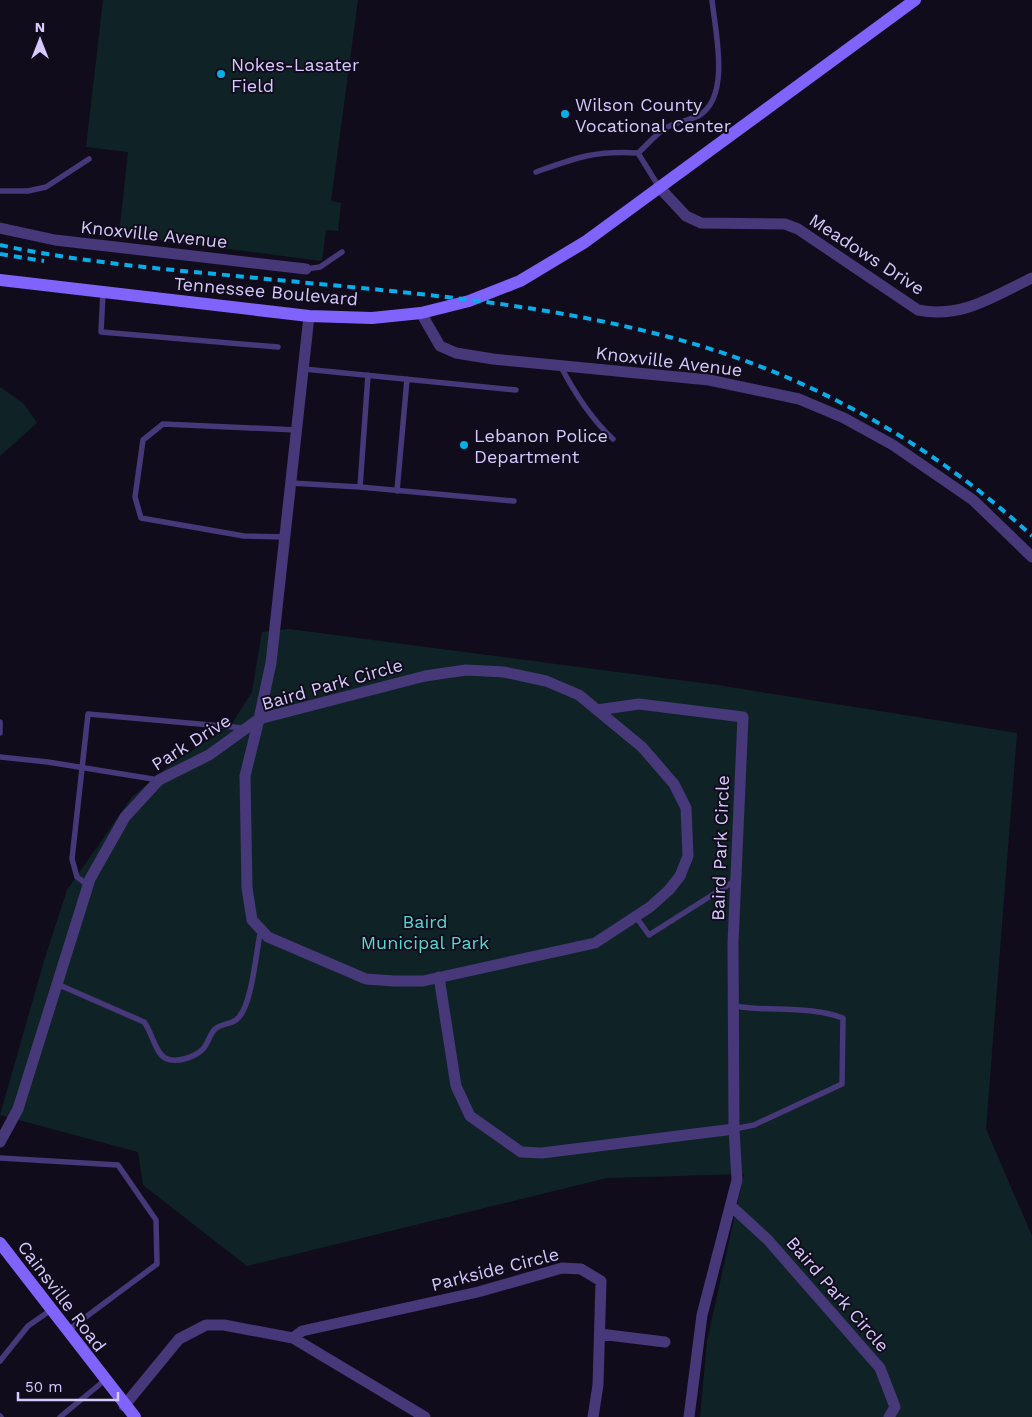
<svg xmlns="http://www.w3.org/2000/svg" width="1032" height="1417" font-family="'Work Sans',sans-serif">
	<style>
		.green { fill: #0f2326 }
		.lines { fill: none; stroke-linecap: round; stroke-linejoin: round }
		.lane { stroke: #463879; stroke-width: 5.5 }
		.street { stroke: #463879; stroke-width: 11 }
		.secondary { stroke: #8063fa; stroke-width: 12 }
		.rail { stroke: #08aeea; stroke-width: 4; stroke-dasharray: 8 6; stroke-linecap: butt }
		.poi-dot { fill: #08aeea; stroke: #110c1c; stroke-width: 2 }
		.labels { text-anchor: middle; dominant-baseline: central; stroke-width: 4; stroke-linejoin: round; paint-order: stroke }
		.poi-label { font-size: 18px; fill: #d7c9fd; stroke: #110c1c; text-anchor: start }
		.street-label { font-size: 18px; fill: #d7c9fd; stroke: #110c1c }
		.park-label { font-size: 18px; fill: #58d9cf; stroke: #110c1c }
	</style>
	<rect width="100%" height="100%" fill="#110c1c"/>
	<path class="green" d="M103 0H358L331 201 341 203 338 231 326 230 322 261 119 235 128 152 86 147Z
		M0 387 24 404 37 423 0 456Z
		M289 629 717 685 1017 733 986 1129 1032 1236V1417H700L707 1341 744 1174 607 1178 247 1266 143 1185 138 1152 0 1115 44 961 67 890 132 797 170 765 231 725 252 692 262 632Z"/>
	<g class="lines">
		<path class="lane" d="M638 153C646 146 654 136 664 129 674 122 689 121 700 115 731 95 715 30 712 0
			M536 172C575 158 595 150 638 153L659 187
			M0 191H28L46 187 89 159
			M306 269 320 267 342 252
			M103 292 101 332 278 347
			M560 365C574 392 590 418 613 439
			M304 369 516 390
			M291 483 360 487 368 375
			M360 487 514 501
			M397 491 407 379
			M285 537 244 536 141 518 135 497 143 440 163 424 297 430
			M0 722V733
			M0 757 48 762 159 780
			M88 885 77 877 72 859 88 714 244 728
			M636 917 649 935 736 880
			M57 984 144 1022C152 1032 155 1052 165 1058 176 1064 195 1057 203 1049 208 1043 210 1034 215 1029 225 1021 235 1027 243 1011 253 992 256 952 261 929
			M733 1006C770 1012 807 1005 843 1018L842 1084 754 1125 734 1129
			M0 1158 118 1165 156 1220 157 1264 67 1331
			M0 1361 28 1326 51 1310
			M0 1416 1 1417
			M60 1417 105 1380"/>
		<path class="street" d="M659 187 686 216 701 223 785 224 798 229 918 310C962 319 994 296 1032 278
			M0 228 55 240 306 269
			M421 313 440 346 456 353 493 359 709 380 799 399 844 418 893 445 973 500 1032 557
			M466 670 504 672 546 681 579 695 642 747 674 784 686 808 688 856 680 876 669 890 650 907 595 943 423 981H394L366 979 268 937 252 920 247 888 245 776 259 719 425 676Z
			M597 710 639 704 743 717 733 943 734 1129 737 1180 702 1315 689 1417
			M439 977 456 1086 470 1116 521 1152 542 1153 734 1129
			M0 1142 18 1109 90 879 125 817 159 780 209 755 259 719 271 663 309 316
			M731 1206 768 1240 880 1368 895 1407 889 1417
			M600 1334 665 1342
			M293 1338 302 1331 478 1292 562 1268 581 1269 601 1281 598 1385 593 1417
			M124 1406 179 1339 206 1325H224L293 1338 425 1417"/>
		<path class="secondary" d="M0 280 309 316 372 318 421 313 469 301 520 281 585 242 915 0
			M0 1243 135 1417"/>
		<path class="rail" d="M0 245C88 264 178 270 267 279 412 293 561 304 701 346 823 383 938 449 1032 536
			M0 254 44 261"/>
	</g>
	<g class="poi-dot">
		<circle cx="221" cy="74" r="5"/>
		<circle cx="565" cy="114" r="5"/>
		<circle cx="464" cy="445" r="5"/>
	</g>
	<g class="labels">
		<g class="poi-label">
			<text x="231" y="64">Nokes-Lasater<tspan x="231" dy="21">Field</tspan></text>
			<text x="575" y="104">Wilson County<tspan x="575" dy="21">Vocational Center</tspan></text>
			<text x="474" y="435">Lebanon Police<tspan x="474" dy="21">Department</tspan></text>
		</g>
		<g class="street-label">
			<text transform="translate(154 234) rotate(6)">Knoxville Avenue</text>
			<text transform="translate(867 254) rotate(33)">Meadows Drive</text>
			<text transform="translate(266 291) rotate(5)">Tennessee Boulevard</text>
			<text transform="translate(669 361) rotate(7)">Knoxville Avenue</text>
			<text transform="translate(332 684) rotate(-16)">Baird Park Circle</text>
			<text transform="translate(191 742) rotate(-32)">Park Drive</text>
			<text transform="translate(720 848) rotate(-88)">Baird Park Circle</text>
			<text transform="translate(495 1269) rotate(-14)">Parkside Circle</text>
			<text transform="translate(838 1294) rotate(49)">Baird Park Circle</text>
			<text transform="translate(62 1296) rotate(53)">Cainsville Road</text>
		</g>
		<g class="park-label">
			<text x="425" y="921">Baird<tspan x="425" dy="21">Municipal Park</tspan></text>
		</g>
	</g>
	<g transform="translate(40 40)" stroke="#110c1c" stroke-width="4" paint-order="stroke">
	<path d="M0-4L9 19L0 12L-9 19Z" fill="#d7c9fd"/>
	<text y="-8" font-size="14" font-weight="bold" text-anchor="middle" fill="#d7c9fd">N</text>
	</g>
	<path d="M18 1392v8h100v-8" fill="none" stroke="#d7c9fd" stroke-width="2.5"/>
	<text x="25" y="1392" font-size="15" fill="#d7c9fd" stroke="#110c1c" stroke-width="4" paint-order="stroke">50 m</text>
</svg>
